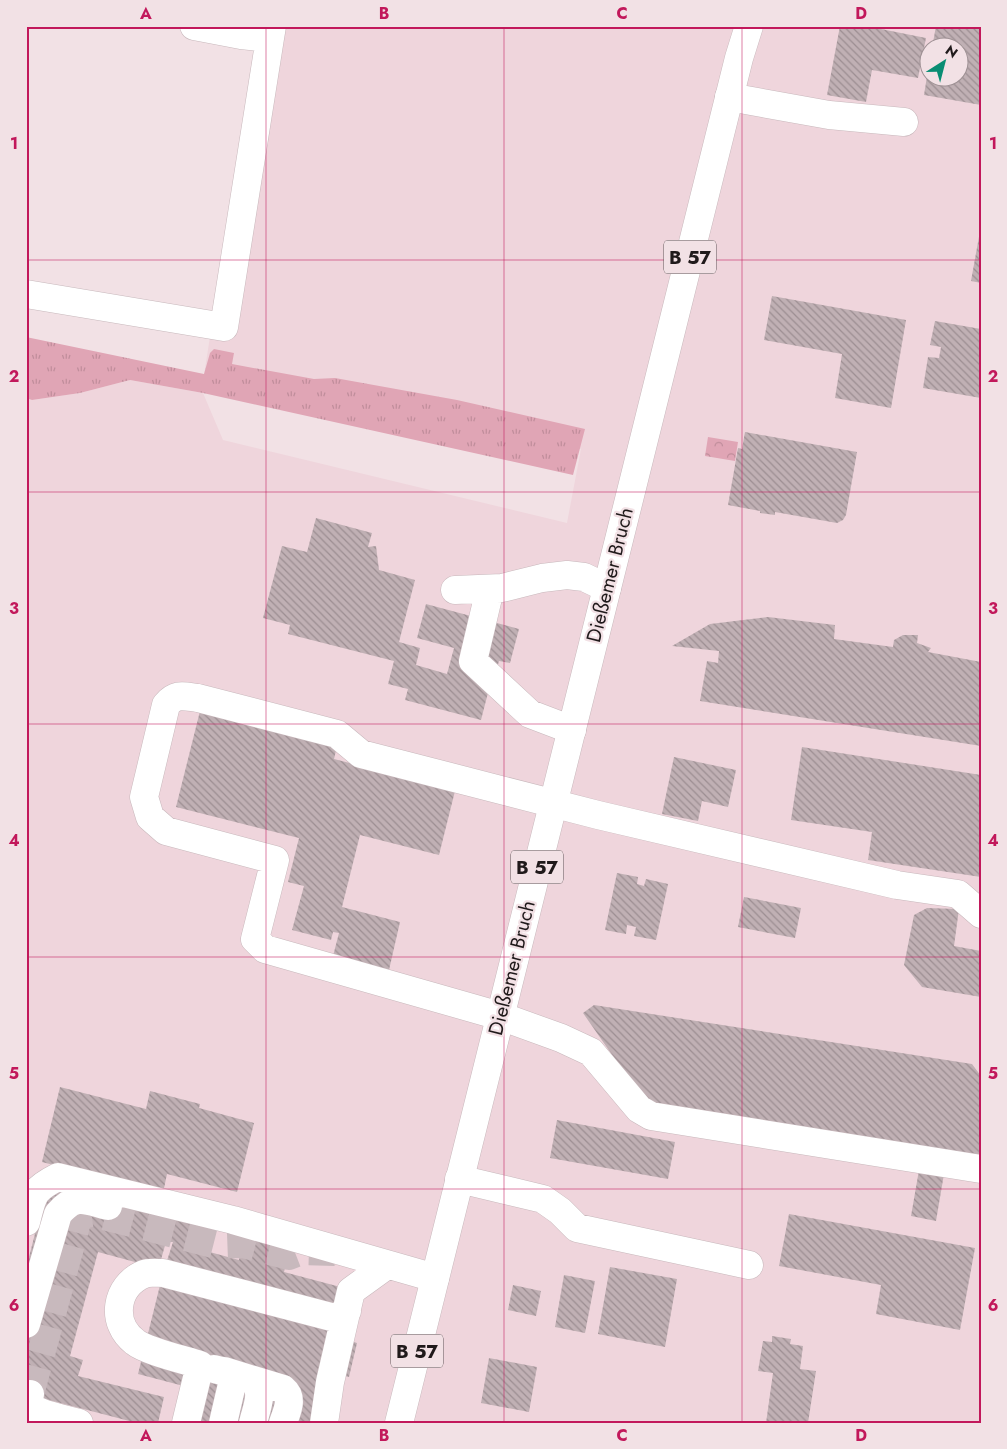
<svg xmlns="http://www.w3.org/2000/svg" width="1007" height="1449" font-family="Jost,sans-serif">
	<style>
		.built { fill: #efd5dc; fill-rule: evenodd }
		.grass { fill: url(#grass-tufts) }
		.park { fill: url(#park-crowns) }
		.building { fill: url(#building-back-hatch) }
		.lines { fill: none; stroke-linecap: round; stroke-linejoin: round }
		.minor-tunnel { stroke: #c8b9bd; stroke-width: 28; stroke-dasharray: 28 14; stroke-linecap: butt }
		.minor-casing { stroke: #c8b8bc; stroke-width: 29 }
		.major-casing { stroke: #c8b8bc; stroke-width: 29 }
		.minor { stroke: #fff; stroke-width: 28 }
		.major { stroke: #fff; stroke-width: 28 }
		.grid { fill: none; stroke: #c2185b; stroke-width: 1; stroke-opacity: 0.55 }
		.labels { text-anchor: middle; dominant-baseline: central; stroke-width: 4.5; stroke-linejoin: round; paint-order: stroke }
		.shield { fill: #f2e1e5; stroke: #5f5658; stroke-width: 1 }
		.shield-label { font-size: 19px; font-weight: bold; fill: #201a1b }
		.street-label { font-size: 20px; fill: #201a1b; stroke: #f2e1e5 }
		.neatline { fill: none; stroke: #c2185b; stroke-width: 2 }
		.grid-label { font-size: 16px; text-anchor: middle; font-weight: bold; fill: #c2185b }
	</style>
	<defs>
		<pattern id="grass-tufts" width="24" height="20" patternUnits="userSpaceOnUse" patternTransform="scale(1.25)"><rect width="24" height="20" fill="#e0a5b5"/><path d="M3 7l-1-3M5 7V3M7 7l1-3M15 17l-1-3M17 17v-4M19 17l1-3" fill="none" stroke="#c08d9b"/></pattern>
		<pattern id="park-crowns" width="20" height="18" patternUnits="userSpaceOnUse" patternTransform="scale(1.25)"><rect width="20" height="18" fill="#e0a5b5"/><path d="M2 6a3 3 0 1 1 6 0M12 15a3 3 0 1 1 6 0" fill="none" stroke="#c08d9b"/></pattern>
		<pattern id="building-back-hatch" width="6" height="6" patternUnits="userSpaceOnUse" patternTransform="scale(1.25)"><rect width="6" height="6" fill="#c0b0b4"/><path d="M-1 5l2 2M0 0l6 6M5-1l2 2" fill="none" stroke="#9c8e92"/></pattern>
	</defs>
	<rect width="100%" height="100%" fill="#f2e1e5"/>
	<path class="built" d="M259 26H981V1423H26V398L32 400 80 393 130 380 203 393 223 440 567 523 581 449 204 375ZM930 48H960V78H930Z"/>
	<path class="grass" d="M26 337 204 374 210 353 214 349 234 353 232 364 314 379 335 378 457 400 585 429 573 475 203 393 130 380 80 393 32 400 26 398Z"/>
	<path class="park" d="M708 437 738 442 735 461 705 456Z"/>
	<path class="building" d="M840 26H866L926 38 918 78 872 70 866 102 827 95Z
		M936 26H981V105L924 95 928 70 930 78H960V48H932Z
		M980 231H981V283L971 281Z
		M772 296 906 320 891 408 835 398 842 354 764 340Z
		M935 321 981 329V398L923 388 928 357 939 358 941 347 930 345Z
		M745 432 857 452 846 515 843 520 837 523 775 512V515L760 513V511L728 505 738 448 742 449Z
		M316 518 372 533 368 547 376 546 379 570 415 580 399 642 420 648 416 665 447 674 454 648 417 638 426 604 519 629 510 663 499 661 492 686 490 685 481 720 405 700 408 689 388 684 394 661 288 634 290 625 263 618 282 546 307 552Z
		M768 617 835 625 834 639 893 647 894 640 903 635H918L917 643 931 648 928 652 981 662V746L700 701 707 661 718 663 719 651 672 646 710 624Z
		M201 707 338 742 334 759 373 769 457 783 439 855 360 835 342 907 400 922 389 970 333 956 339 933 333 932 331 940 292 930 304 886 288 882 299 838 176 807Z
		M802 747 981 775V877L868 860 872 832 791 820Z
		M674 757 736 770 728 807 702 801 698 821 662 814Z
		M617 873 638 877 637 884 644 886 646 879 668 884 656 940 634 936 636 927 627 925 626 934 605 930Z
		M744 897 801 908 795 938 738 927Z
		M927 908 959 909 954 946 981 951V997L922 987 904 965 914 915Z
		M594 1005 972 1064 981 1076V1160L649 1108 583 1013Z
		M60 1087 146 1109 150 1091 200 1104 199 1108 254 1123 237 1192 167 1174 163 1193 42 1162Z
		M557 1120 675 1142 668 1179 550 1158Z
		M919 1170 944 1174 936 1221 911 1216Z
		M66 1185 201 1220 195 1248 239 1260 246 1229 292 1242 284 1272 348 1289V1340L357 1343 349 1377 340 1375 314 1423H196L195 1389 138 1374 163 1273 173 1242H166L160 1263 146 1265 98 1252 70 1356 83 1360 78 1376 164 1397 158 1423H137L45 1399V1405H26V1269L44 1198Z
		M789 1214 975 1248 960 1330 876 1314 881 1285 779 1266Z
		M610 1267 677 1279 665 1347 598 1334Z
		M564 1275 595 1281 585 1333 555 1327Z
		M513 1285 541 1291 536 1316 508 1310Z
		M772 1336 791 1339 790 1344 803 1346 800 1369 816 1371 808 1423H766L773 1373 758 1371 763 1341 772 1342Z
		M489 1358 537 1367 529 1412 481 1403Z"/>
	<g class="lines">
		<path class="minor-tunnel" d="M30 1394 77 1222C81 1216 84 1214 92 1213L217 1245 243 1244 289 1256 302 1251 335 1252"/>
		<g class="minor-casing">
			<path id="minor" d="M194 26 241 35 270 38 272 26
				M729 97 829 115 904 122
				M26 294 224 327 270 38
				M490 589 473 661 530 714 572 730
				M455 590 502 588 542 578 567 575 584 577 607 588
				M981 914 958 894 897 885 598 815 361 754 337 734 198 698C183 696 176 693 166 705L144 797 150 817 166 831 275 860 255 939 265 949 500 1016 561 1038 591 1052 639 1109 651 1116 981 1169
				M459 1179 543 1199 560 1211 577 1228 749 1265
				M26 1222C33 1195 32 1190 58 1177L233 1220 435 1278
				M26 1324 58 1214C76 1193 84 1200 108 1206
				M214 1369C222 1371 229 1372 233 1380L223 1423
				M224 1371 283 1389C294 1398 287 1411 283 1423
				M30 1394C29 1399 28 1402 31 1406 39 1415 67 1419 79 1423
				M186 1423 200 1365C185 1360 146 1351 135 1342 110 1323 115 1286 144 1274 149 1272 157 1273 163 1273L335 1318 347 1311
				M253 1423C256 1409 264 1394 255 1381
				M324 1423 330 1382 351 1291 387 1265"/>
		</g>
		<g class="major-casing">
			<path id="major" d="M399 1423 739 58 749 26"/>
		</g>
		<use href="#minor" class="minor"/>
		<use href="#major" class="major"/>
	</g>
	<path class="grid" d="M266 26V1423M504 26V1423M742 26V1423M26 260H981M26 492H981M26 724H981M26 957H981M26 1189H981"/>
	<g class="labels">
		<g class="shield">
			<rect x="664" y="240.5" width="52" height="33" rx="4"/>
			<rect x="511" y="850.5" width="52" height="33" rx="4"/>
			<rect x="391" y="1334.5" width="52" height="33" rx="4"/>
		</g>
		<g class="shield-label">
			<text x="690" y="257">B 57</text>
			<text x="537" y="867">B 57</text>
			<text x="417" y="1351">B 57</text>
		</g>
		<g class="street-label">
			<text transform="translate(610 575) rotate(-76)">Dießemer Bruch</text>
			<text transform="translate(512 968) rotate(-76)">Dießemer Bruch</text>
		</g>
	</g>
	<rect width="1007" height="1449" fill="none" stroke="#f2e1e5" stroke-width="55"/>
	<g transform="translate(944 62) rotate(36)"><circle r="24" fill="#f2e1e5" stroke="#9e9194"/>
	<path d="M0-4L9 19L0 12L-9 19Z" fill="#098d73"/>
	<text y="-8" font-size="14" font-weight="bold" text-anchor="middle" fill="#201a1b">N</text>
	</g>
	<rect x="28" y="28" width="952" height="1394" class="neatline"/>
	<g class="grid-label">
		<text x="146" y="19">A</text>
		<text x="384" y="19">B</text>
		<text x="622" y="19">C</text>
		<text x="861" y="19">D</text>
		<text x="14" y="149">1</text>
		<text x="993" y="149">1</text>
		<text x="14" y="382">2</text>
		<text x="993" y="382">2</text>
		<text x="14" y="614">3</text>
		<text x="993" y="614">3</text>
		<text x="14" y="846">4</text>
		<text x="993" y="846">4</text>
		<text x="14" y="1079">5</text>
		<text x="993" y="1079">5</text>
		<text x="14" y="1311">6</text>
		<text x="993" y="1311">6</text>
		<text x="146" y="1441">A</text>
		<text x="384" y="1441">B</text>
		<text x="622" y="1441">C</text>
		<text x="861" y="1441">D</text>
	</g>
</svg>
